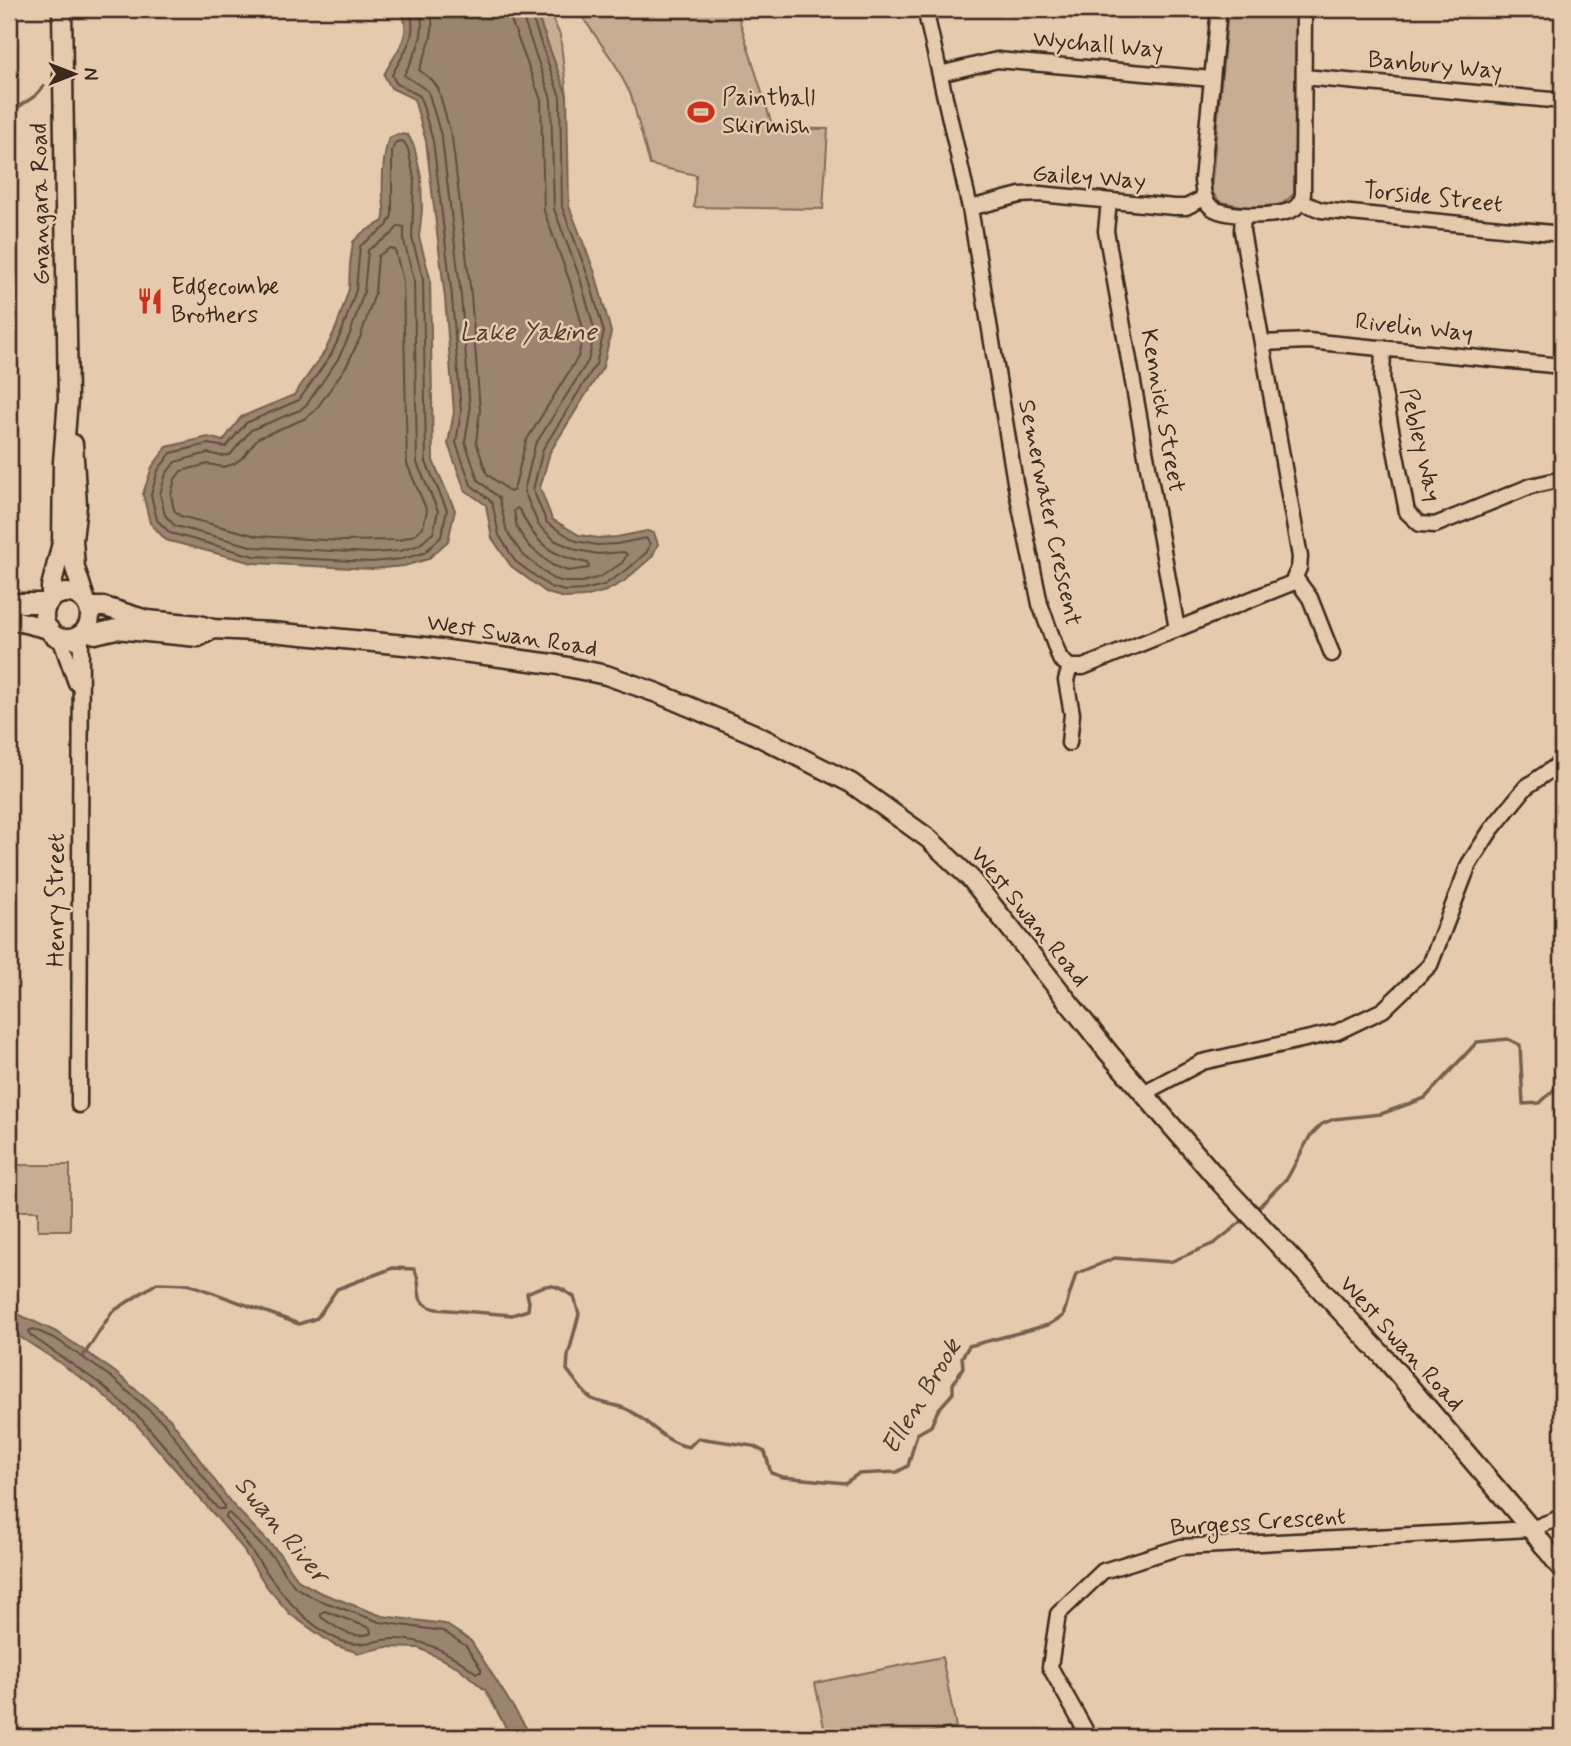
<svg xmlns="http://www.w3.org/2000/svg" width="1571" height="1746" font-family="Mynerve,sans-serif">
	<style>
		.green { fill: #c6ad93; stroke: #806c58; stroke-width: 2 }
		.water { fill: #9b856f; stroke: #75614f; stroke-width: 2 }
		.lines { fill: none; stroke-linecap: round; stroke-linejoin: round }
		.shore { stroke: #614e3e; stroke-width: 2 }
		.stream { stroke: #75614f; stroke-width: 3.5 }
		.minor-casing { stroke: #3b2a1e; stroke-width: 19 }
		.major-casing { stroke: #3b2a1e; stroke-width: 23 }
		.minor { stroke: #e5caad; stroke-width: 14 }
		.major { stroke: #e5caad; stroke-width: 18 }
		.labels { text-anchor: middle; dominant-baseline: central; stroke-width: 5; stroke-linejoin: round; paint-order: stroke }
		.street-label { font-size: 24px; fill: #3b2a1e; stroke: #e5caad }
		.poi-label { font-size: 24px; fill: #3b2a1e; stroke: #e5caad; text-anchor: start }
		.water-label { font-size: 26px; font-style: italic; fill: #4e3c2e; stroke: #e5caad }
	</style>
	<rect width="100%" height="100%" fill="#e5caad"/>
	<filter id="ink" filterUnits="userSpaceOnUse"><feTurbulence type="fractalNoise" baseFrequency=".0143" numOctaves="2"/><feDisplacementMap in="SourceGraphic" scale="14" xChannelSelector="R" yChannelSelector="G"/><feConvolveMatrix kernelMatrix="1 2 1 2 8 2 1 2 1" color-interpolation-filters="sRGB"/></filter>
	<g filter="url(#ink)">
		<path class="green" d="M535 9H548L560 35 567 96Z
			M577 9H736L773 128 828 129 823 209 694 207 696 175 650 165 631 95 615 64Z
			M1228 9H1296L1294 194 1281 205 1248 207 1220 202 1211 191Z
			M9 1165H70V1230H38V1211H9Z
			M942 1657 956 1727 908 1737H826L815 1683Z"/>
		<path class="water" d="M401 9H535L567 96 569 206 595 273 611 332 603 367 550 452 540 488 552 519 579 535 598 538 617 537 647 531 654 533 658 544 652 557 623 582 606 591 584 597 565 598 547 593 511 566 492 538 486 505 465 490 448 444 454 412 445 298 426 141 414 99 391 88 384 75C395 51 414 39 401 9Z
			M398 134 408 135 414 146 421 177 422 210 419 237 430 278 433 461 455 510 448 541 428 559 404 566 372 569 253 563 166 540 150 523 143 494 152 467 167 447 208 437 223 441 241 417 294 395 325 351 336 328 349 289 350 264 353 242 362 233 383 221C386 212 384 208 383 199 382 180 383 156 389 138Z
			M9 1310 59 1333 115 1372 171 1420 231 1503 279 1553 299 1581 319 1592 382 1616 445 1624 471 1641 532 1737H511L486 1691 458 1667 419 1648 386 1647 359 1653 334 1645 290 1614 267 1587 240 1545 137 1425 98 1390 57 1361 20 1337 9 1335Z"/>
		<g class="lines">
			<path class="shore" d="M409 9C420 35 403 53 392 75L396 83 420 96 433 141 452 297 461 412 456 443 471 485 492 502 499 535 515 561 550 587 565 591 583 590 604 585 628 569 647 552 650 544 646 538 617 544 597 545 576 541 547 523 533 490 543 449 596 364 604 332 588 276 562 207 560 97 529 9
				M419 9C428 32 415 55 404 75L428 91 442 139 461 296 470 411 465 442 478 480 499 498 507 532 522 554 553 579 566 582H582L600 577 622 563 627 555 624 552 598 554 577 550 556 541 539 526 524 491 535 445 588 361 595 332 580 278 554 209 551 99 520 9
				M430 9C437 31 427 50 419 70L432 80 438 88 452 138 471 295 480 410 476 442 487 474 510 492 514 490 526 441 578 357 584 332 570 282 544 211 541 100 511 20 509 9
				M399 141 404 142 408 149 414 178 412 238 423 279 426 462 447 510 441 537 424 553 402 559 372 562 254 556 170 533 157 520 151 495 158 470 171 453 208 444 226 447 246 423 299 400 331 355 342 331 356 290 360 246 387 226 392 215V151L395 143Z
				M398 226 404 227V241L414 280 417 463 438 511 433 533 419 545 400 551 372 553 255 547 175 526 165 515 160 494 166 474 175 462 208 453 221 456 230 455 251 430 300 410 307 404 338 359 350 334 364 292 368 250 392 234Z
				M390 248 395 250 403 281 407 464 427 511 423 527 414 535 399 540 341 541 257 536 180 516 174 510 171 495 175 479 181 471 208 464 223 467 234 464 243 457 258 438 304 419 315 411 347 365 360 338 375 293 378 256Z
				M517 508 520 510C535 544 551 556 588 563L589 568 568 571 552 565 529 546 517 528 514 511Z
				M33 1329 56 1339 111 1377 165 1424 224 1505V1509H218L142 1420 102 1385 30 1335 29 1331Z
				M229 1513 273 1557 295 1587 316 1599 380 1622 443 1631 466 1646 481 1669V1672L476 1673C450 1652 418 1635 384 1640 366 1643 354 1647 337 1639 284 1613 263 1560 226 1518V1515Z
				M325 1611 370 1628 371 1633C353 1641 336 1628 321 1617V1613Z"/>
			<path class="stream" d="M9 113 35 96 44 86
				M1255 1211 1288 1177 1310 1136 1322 1124 1334 1119 1381 1114 1425 1098 1477 1042 1508 1039 1520 1045 1523 1104 1540 1103 1562 1082
				M84 1355 112 1312 157 1283 189 1284 299 1324 317 1318 337 1289 393 1268 414 1269C425 1287 409 1302 436 1309L512 1315 528 1310 529 1302 527 1293C550 1282 553 1283 574 1297L579 1314 568 1356 567 1370C574 1378 583 1394 592 1399 602 1404 614 1404 624 1408 650 1419 660 1441 689 1447L698 1438 753 1446 765 1452 771 1473 783 1477 845 1483 858 1474 897 1472 908 1466 917 1434 931 1426 938 1410 953 1393V1384L963 1367 962 1357 969 1346 1048 1325 1063 1316 1076 1274 1115 1258 1170 1262 1215 1243 1246 1218"/>
			<g class="minor-casing">
				<path id="minor" d="M925 9 970 208 1015 482 1040 604 1060 659 1070 667H1083L1292 583 1299 568 1300 557 1242 231 1243 215
					M1219 9 1202 180C1203 189 1203 199 1210 206 1222 218 1281 218 1295 208 1300 204 1302 200 1303 194L1304 9
					M940 74 997 60 1212 79
					M1304 77 1562 101
					M1109 201 1106 231 1177 629
					M1301 202 1321 210 1562 234
					M970 208 1020 195 1040 194 1174 207H1186L1204 198
					M1262 343 1308 341 1562 366
					M1383 348 1382 382 1407 512 1420 524 1435 525 1531 486 1562 479
					M1296 579 1310 598 1332 654
					M60 638 76 683
					M1069 743 1072 714 1066 680 1070 667
					M1145 1094 1151 1089 1202 1062 1337 1032 1383 1010 1430 965 1469 864 1491 830 1526 787 1562 762
					M79 1105 81 635
					M1089 1737 1050 1667 1058 1614 1103 1571 1181 1547 1531 1529 1562 1517"/>
			</g>
			<g class="major-casing">
				<path id="major" d="M73 444 77 505 73 540 75 568 86 602
					M44 616a23 23 0 1 1 46 0a23 23 0 1 1-46 0Z
					M51 599V587L62 543 63 462 68 399 62 9
					M9 603H48
					M89 607H105L147 620 199 625 213 629 272 632 425 647 553 664 606 675 657 693 752 733 851 783 929 839 972 880 1108 1052 1220 1182 1383 1356 1531 1529 1562 1569
					M9 619 49 629
					M85 631 95 634 116 629 198 637 213 629"/>
			</g>
			<use href="#minor" class="minor"/>
			<use href="#major" class="major"/>
		</g>
	</g>
	<defs>
		<g id="stadium-bare" transform="scale(2.1)"><path d="M0-5a6.5 5 0 1 0 0 10a6.5 5 0 1 0 0-10ZM-3.5-1.8h7v3.6h-7Z" fill="#c8321e" stroke="#e5caad" stroke-width="2.5" paint-order="stroke"/></g>
		<g id="restaurant-bare" transform="scale(2.1)"><path d="M-5-6h1v4h1v-4h1v4h1v-4h1v5L-1.5 .5V6h-2V.5L-5-1ZM5-6V6H3V1.5H1.5Q1.5-4 5-6Z" fill="#c8321e" stroke="#e5caad" stroke-width="2.5" paint-order="stroke"/></g>
	</defs>
	<g fill-rule="evenodd">
		<use href="#stadium-bare" x="701" y="112"/>
		<use href="#restaurant-bare" x="150" y="301"/>
	</g>
	<g class="labels">
		<g class="street-label">
			<text transform="translate(1098 45) rotate(5)">Wychall Way</text>
			<text transform="translate(1435 66) rotate(5)">Banbury Way</text>
			<text transform="translate(1089 178) rotate(4)">Gailey Way</text>
			<text transform="translate(1433 198) rotate(6)">Torside Street</text>
			<text transform="translate(41 204) rotate(-91)">Gnangara Road</text>
			<text transform="translate(1414 328) rotate(6)">Rivelin Way</text>
			<text transform="translate(1162 411) rotate(80)">Kennick Street</text>
			<text transform="translate(1420 445) rotate(77)">Pebley Way</text>
			<text transform="translate(1049 513) rotate(78)">Semerwater Crescent</text>
			<text transform="translate(512 636) rotate(9)">West Swan Road</text>
			<text transform="translate(56 900) rotate(-90)">Henry Street</text>
			<text transform="translate(1029 917) rotate(51)">West Swan Road</text>
			<text transform="translate(1401 1344) rotate(48)">West Swan Road</text>
			<text transform="translate(1258 1523) rotate(-4)">Burgess Crescent</text>
		</g>
		<g class="poi-label">
			<text x="722" y="98">Paintball<tspan x="722" dy="28">Skirmish</tspan></text>
			<text x="171" y="287">Edgecombe<tspan x="171" dy="28">Brothers</tspan></text>
		</g>
		<g class="water-label">
			<text x="528" y="333">Lake Yakine</text>
			<text transform="translate(922 1397) rotate(-59)">Ellen Brook</text>
			<text transform="translate(281 1530) rotate(50)">Swan River</text>
		</g>
	</g>
	<rect width="1571" height="1746" fill="none" stroke="#e5caad" stroke-width="35"/>
	<rect x="18" y="18" width="1536" height="1711" fill="none" stroke="#3b2a1e" stroke-width="2.5" filter="url(#ink)"/>
	<g transform="translate(74 74) rotate(90)" stroke="#e5caad" stroke-width="5" paint-order="stroke">
	<path d="M0-5L12 26L0 18L-12 26Z" fill="#3b2a1e"/>
	<text y="-10" font-size="19" font-weight="bold" text-anchor="middle" fill="#3b2a1e">N</text>
	</g>
</svg>
